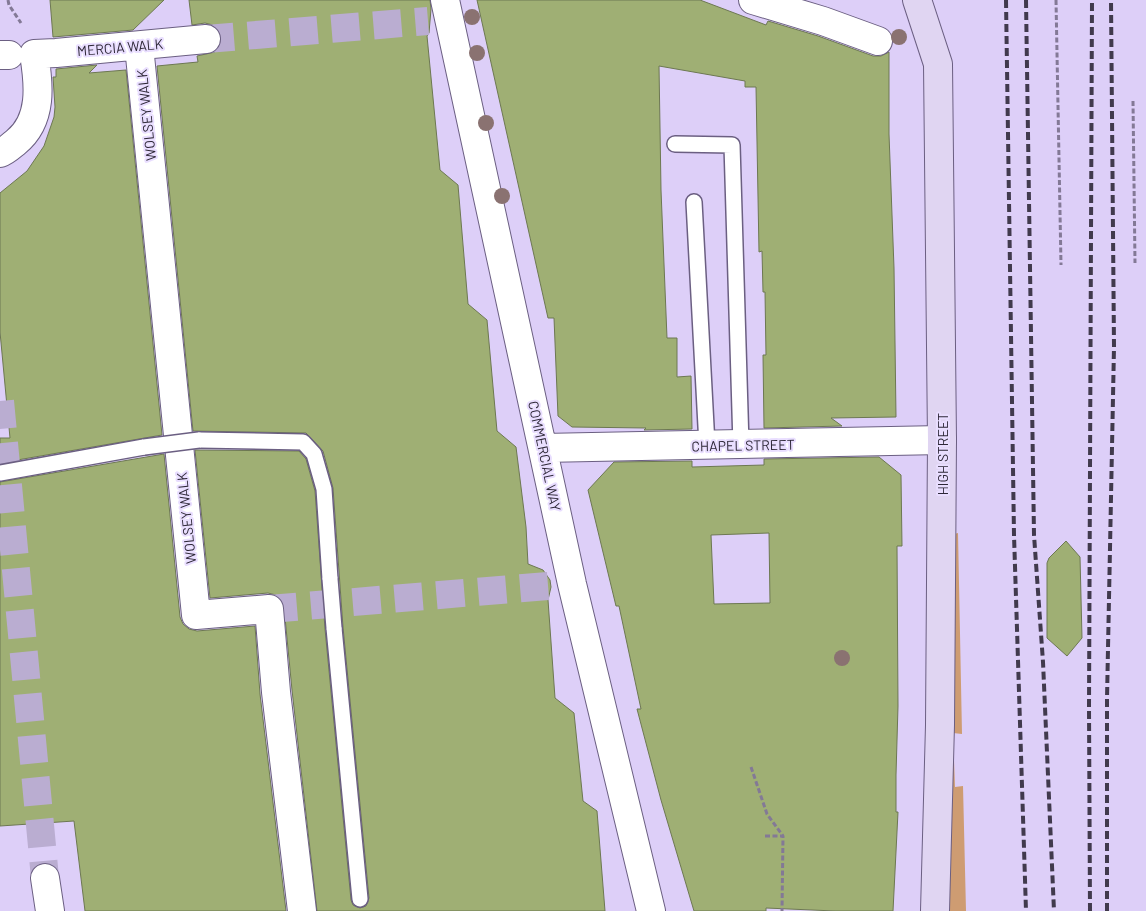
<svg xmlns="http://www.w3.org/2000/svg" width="1146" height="911" font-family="Barlow,sans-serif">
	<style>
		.forest { fill: #ce9c72 }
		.building { fill: #9faf74; stroke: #6d7852; fill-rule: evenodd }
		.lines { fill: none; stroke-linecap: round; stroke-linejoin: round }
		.street-tunnel { stroke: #baadd1; stroke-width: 28; stroke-dasharray: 28 14; stroke-linecap: butt }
		.lane-casing { stroke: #6b5f82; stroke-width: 18 }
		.street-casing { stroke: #6b5f82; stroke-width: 30 }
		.secondary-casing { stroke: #6b5f82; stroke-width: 30 }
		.path { stroke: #837996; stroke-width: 3; stroke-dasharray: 5 2.5; stroke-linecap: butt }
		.lane { stroke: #fff; stroke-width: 15 }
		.street { stroke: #fff; stroke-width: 28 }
		.secondary { stroke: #e0d5f2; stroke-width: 28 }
		.rail { stroke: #413a4d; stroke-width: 4; stroke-dasharray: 8 4; stroke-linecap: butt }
		.lane-bridge-casing { stroke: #6b5f82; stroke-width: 18; stroke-linecap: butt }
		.lane-bridge { stroke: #fff; stroke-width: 15 }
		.tree { fill: #8a7271 }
		.labels { text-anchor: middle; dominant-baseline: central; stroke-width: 4; stroke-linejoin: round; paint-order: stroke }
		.street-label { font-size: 14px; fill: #2d2737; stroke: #e9deff }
	</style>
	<rect width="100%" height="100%" fill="#ddcff8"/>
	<path class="forest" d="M958 533 962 734 953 733 955 787 963 786 966 911H942L954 534Z"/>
	<path class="building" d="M50 0H164L133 30 53 37Z
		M189 0H430L431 9 429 33 427 36 440 170 458 185 468 304 487 320 497 431 516 447 526 527 528 564 543 570 550 580 551 587 548 600 555 698 574 713 583 801 597 811 605 911H317L292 690 284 607 282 600 276 595 268 593 210 598 195 450 299 451 306 459 315 491 325 629 351 900 353 905 360 908 366 906 369 898 343 627 333 488 323 451 306 433 193 431 157 66 198 62 197 56 215 52 220 46 221 37 218 30 213 25 205 23 192 25Z
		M477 0H700L766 25 768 21 818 36 873 56H881L889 52V134L894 268 896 417 831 418 842 426 764 428 763 355H766L765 292H763L762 251 759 252 756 87H745V81L659 66 661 190 667 338H677V377L691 376 692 429 644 430 646 428 572 427 558 416 554 318H548Z
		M97 65 89 73 126 70 162 435 0 463V438H10L0 332V193L27 171 44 146 54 117 55 107 53 77H56V69Z
		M164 454 180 617 183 624 189 629 197 631 255 626 260 694 286 911H85L74 821 0 826V482Z
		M879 457 901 475 902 546H897L898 706 896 775V812H898L893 911H835L766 908V911H694L661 800 637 709H641L619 606H616L588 490 614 462 692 461V467L764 465V459ZM769 533 770 603 714 604 711 535Z
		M1066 541 1080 557 1082 638 1067 656 1047 638V563L1049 558Z"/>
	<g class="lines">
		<path class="street-tunnel" d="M206 39 428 21
			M0 401 45 878
			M269 609 572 584"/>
		<g class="lane-casing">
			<path id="lane" d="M675 144 732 145 741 445
				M694 202 707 445
				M199 440 303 442 314 454 324 489 330 579
				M0 473 144 447
				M334 628 360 899"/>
		</g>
		<g class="street-casing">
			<path id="street" d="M445 0 572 584 651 911
				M753 0 823 21 878 41
				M139 46 196 615 269 609 276 692 302 911
				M0 55H9
				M0 153C6 151 11 146 16 142 43 120 39 84 34 54L56 53 206 39
				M543 448 942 440
				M45 878 50 911"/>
		</g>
		<g class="secondary-casing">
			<path id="secondary" d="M917 0 938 64 942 440 940 725 935 911"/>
		</g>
		<path class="path" d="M8 0 9 5 21 23
			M1056 0 1061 265
			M1133 101 1135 263
			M751 767 767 814 783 836
			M765 836H783L782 911"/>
		<use href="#lane" class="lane"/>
		<use href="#street" class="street"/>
		<use href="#secondary" class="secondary"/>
		<path class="rail" d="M1006 0 1014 535 1026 911
			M1026 0 1034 535 1043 662 1054 911
			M1090 911 1089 707 1092 0
			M1107 911V699L1114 347 1111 0"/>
		<g class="lane-bridge-casing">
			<path id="lane-bridge" d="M144 447 199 440
				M330 579 334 628"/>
		</g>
		<use href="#lane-bridge" class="lane-bridge"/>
	</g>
	<g class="tree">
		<circle cx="472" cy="17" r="8"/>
		<circle cx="899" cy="37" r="8"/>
		<circle cx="477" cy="53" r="8"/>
		<circle cx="486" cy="123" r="8"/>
		<circle cx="502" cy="196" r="8"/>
		<circle cx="842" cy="658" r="8"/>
	</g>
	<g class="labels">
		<g class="street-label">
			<text transform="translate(120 47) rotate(-5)">MERCIA WALK</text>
			<text transform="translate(146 115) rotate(-96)">WOLSEY WALK</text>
			<text transform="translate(743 445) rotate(-1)">CHAPEL STREET</text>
			<text transform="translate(942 454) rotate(-90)">HIGH STREET</text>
			<text transform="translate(545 456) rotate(78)">COMMERCIAL WAY</text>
			<text transform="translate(186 518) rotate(-96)">WOLSEY WALK</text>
		</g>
	</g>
</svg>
